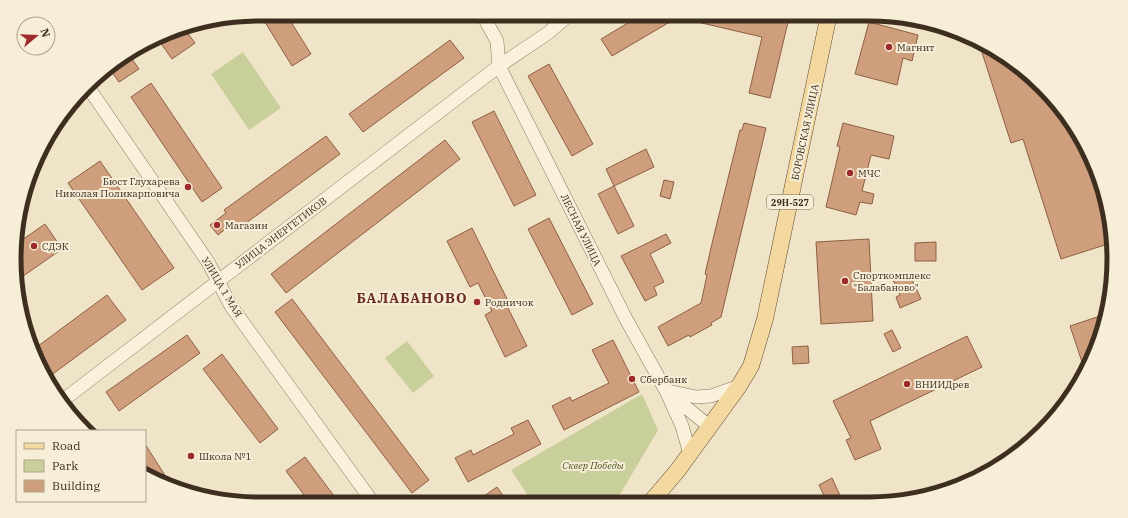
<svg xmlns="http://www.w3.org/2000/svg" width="1128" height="518" font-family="'IBM Plex Serif',serif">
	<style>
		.green { fill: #c9cf9b }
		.building { fill: #cf9f7d; stroke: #8d5f41 }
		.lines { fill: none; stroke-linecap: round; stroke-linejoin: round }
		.minor-casing { stroke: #8d765c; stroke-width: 14 }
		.major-casing { stroke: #5b4430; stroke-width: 17 }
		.minor { stroke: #faf1dc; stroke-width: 13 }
		.major { stroke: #f3d9a0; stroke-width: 16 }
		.poi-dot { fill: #9e2a2b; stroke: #f7eed8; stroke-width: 1.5 }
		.labels { text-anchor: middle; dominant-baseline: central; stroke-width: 4; stroke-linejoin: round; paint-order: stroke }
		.shield { fill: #f7eed8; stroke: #756857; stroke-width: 1 }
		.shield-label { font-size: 9px; font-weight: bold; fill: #3d2e20 }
		.poi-label { font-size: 10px; fill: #3d2e20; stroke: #f7eed8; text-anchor: start }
		.street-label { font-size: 10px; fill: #3d2e20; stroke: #f7eed8 }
		.park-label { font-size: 10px; font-style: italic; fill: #4d5a26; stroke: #f7eed8 }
		.district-label { font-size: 14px; font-weight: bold; letter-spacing: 1px; fill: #6b2e1e; stroke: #f7eed8 }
		.rim { fill: none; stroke: #3d2e20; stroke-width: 5 }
	</style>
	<rect width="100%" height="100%" fill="#f0e4c8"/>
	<path class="green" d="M243 52 281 108 249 130 211 74Z
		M407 341 434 376 413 393 385 358Z
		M642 394 658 430 615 503H533L511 470Z"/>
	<path class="building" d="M260 14H286L311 54 292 66Z
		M643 14H755L788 22 770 98 749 93 762 37 680 18V16L612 56 601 39Z
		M869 22 918 35 912 61 903 58 897 85 855 74Z
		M183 27 195 43 172 59 160 42Z
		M450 40 464 58 363 132 349 114Z
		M979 43 1042 86 1095 165 1111 243 1061 259 1023 139 1011 143Z
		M130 56 139 69 119 82 109 68Z
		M549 64 593 144 572 156 528 76Z
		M151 83 222 188 202 202 131 97Z
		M494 111 536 195 514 206 472 122Z
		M744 123 766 128 721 317 711 323 712 325 690 337 689 335 668 346 658 327 701 303 707 275 705 274 714 235 740 130H742Z
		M843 123 894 136 889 159 871 155 862 191 874 194 872 204 860 202 856 215 826 207 840 147 837 146Z
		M326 136 340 154 238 229 233 223 218 235 210 225 226 213 224 210Z
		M445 140 460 159 286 293 271 274Z
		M646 149 654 167 614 186 606 169Z
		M100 161 174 268 142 290 68 183Z
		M664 180 674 182 670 199 660 196Z
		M614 186 634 226 618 234 598 194Z
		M549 218 593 304 572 315 528 229Z
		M45 224 62 249 19 279V242Z
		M472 228 509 303 506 304 527 346 505 357 485 315 492 311 478 283 470 287 447 241Z
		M666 234 671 243 650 254 664 282 654 287 657 295 645 301 621 256Z
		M869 239 873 321 821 324 816 242Z
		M936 242V261H915V243Z
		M909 273 921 299 900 308 896 297 900 295 893 280Z
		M107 295 126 320 46 379 34 349Z
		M292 299 429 480 412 493 275 312Z
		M1103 315 1095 353 1085 371 1070 326Z
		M892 330 901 348 893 352 884 334Z
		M187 335 200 353 119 411 106 392Z
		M967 336 982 367 870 421 881 449 855 460 846 440 851 438 833 401Z
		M613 340 639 392 564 430 552 406 570 397 572 401 609 383 592 350Z
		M808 346 809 363 793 364 792 347Z
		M222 354 278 429 260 443 203 369Z
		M528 420 541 444 468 482 455 458 471 450 473 455 514 434 511 428Z
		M145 444 166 477 159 481 145 473Z
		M305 457 340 504H311L286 471Z
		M832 478 843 502H827L819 485Z
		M497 487 508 503H474Z"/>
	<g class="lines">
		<g class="minor-casing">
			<path id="minor" d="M482 14 497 41 499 66 626 319 666 391 710 427
				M88 87 208 262 231 306 374 504
				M668 391 696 397 711 396 739 386
				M668 395 682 426 690 454
				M62 401 499 66 548 33 570 14"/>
		</g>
		<g class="major-casing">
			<path id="major" d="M650 503 678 470 739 386 751 366 765 319 829 14"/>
		</g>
		<use href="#minor" class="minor"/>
		<use href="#major" class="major"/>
	</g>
	<g class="poi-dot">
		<circle cx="889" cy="47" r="4"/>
		<circle cx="850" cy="173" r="4"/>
		<circle cx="188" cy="187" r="4"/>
		<circle cx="217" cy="225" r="4"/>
		<circle cx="34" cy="246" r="4"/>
		<circle cx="845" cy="281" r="4"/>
		<circle cx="477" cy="302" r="4"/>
		<circle cx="632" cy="379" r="4"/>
		<circle cx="907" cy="384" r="4"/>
		<circle cx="191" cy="456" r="4"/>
	</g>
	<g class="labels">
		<rect class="shield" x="767" y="195" width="46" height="14" rx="3"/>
		<g class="shield-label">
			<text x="790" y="202">29Н-527</text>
		</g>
		<g class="poi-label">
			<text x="897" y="47">Магнит</text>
			<text x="858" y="173">МЧС</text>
			<text x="180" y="181" text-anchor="end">Бюст Глухарева<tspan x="180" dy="12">Николая Поликарповича</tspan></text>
			<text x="225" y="225">Магазин</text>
			<text x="42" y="246">СДЭК</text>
			<text x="853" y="275">Спорткомплекс<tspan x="853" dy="12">"Балабаново"</tspan></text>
			<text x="485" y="302">Родничок</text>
			<text x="640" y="379">Сбербанк</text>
			<text x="915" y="384">ВНИИДрев</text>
			<text x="199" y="456">Школа №1</text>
		</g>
		<g class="street-label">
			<text transform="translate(805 132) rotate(-78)">БОРОВСКАЯ УЛИЦА</text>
			<text transform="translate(581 230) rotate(64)">ЛЕСНАЯ УЛИЦА</text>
			<text transform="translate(281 233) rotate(-37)">УЛИЦА ЭНЕРГЕТИКОВ</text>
			<text transform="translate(222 287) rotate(59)">УЛИЦА 1 МАЯ</text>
		</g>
		<g class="park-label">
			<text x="593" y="465">Сквер Победы</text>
		</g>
		<g class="district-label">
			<text x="412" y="298">БАЛАБАНОВО</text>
		</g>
	</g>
	<path d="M0 0H1128V518H0ZM259 21H869A238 238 0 0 1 1107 259V259A238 238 0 0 1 869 497H259A238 238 0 0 1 21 259V259A238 238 0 0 1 259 21Z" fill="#f7eed8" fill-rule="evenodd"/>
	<path class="rim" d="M259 21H869A238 238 0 0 1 1107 259V259A238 238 0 0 1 869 497H259A238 238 0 0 1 21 259V259A238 238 0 0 1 259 21Z"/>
	<rect x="16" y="430" width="130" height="72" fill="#f7eed8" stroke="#ada18e"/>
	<rect x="24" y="443" width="20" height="6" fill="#f3d9a0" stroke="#ada18e"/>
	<text x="52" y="450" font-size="12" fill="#3d2e20">Road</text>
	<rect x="24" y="460" width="20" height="12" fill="#c9cf9b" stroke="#ada18e"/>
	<text x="52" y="470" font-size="12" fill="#3d2e20">Park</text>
	<rect x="24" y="480" width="20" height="12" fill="#cf9f7d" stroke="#ada18e"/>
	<text x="52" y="490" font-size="12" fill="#3d2e20">Building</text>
	<g transform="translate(36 36) rotate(71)"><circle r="19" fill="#f7eed8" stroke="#ada18e"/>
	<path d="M0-3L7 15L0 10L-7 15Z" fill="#9e2a2b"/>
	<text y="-6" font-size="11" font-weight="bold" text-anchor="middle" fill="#3d2e20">N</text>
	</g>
</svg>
